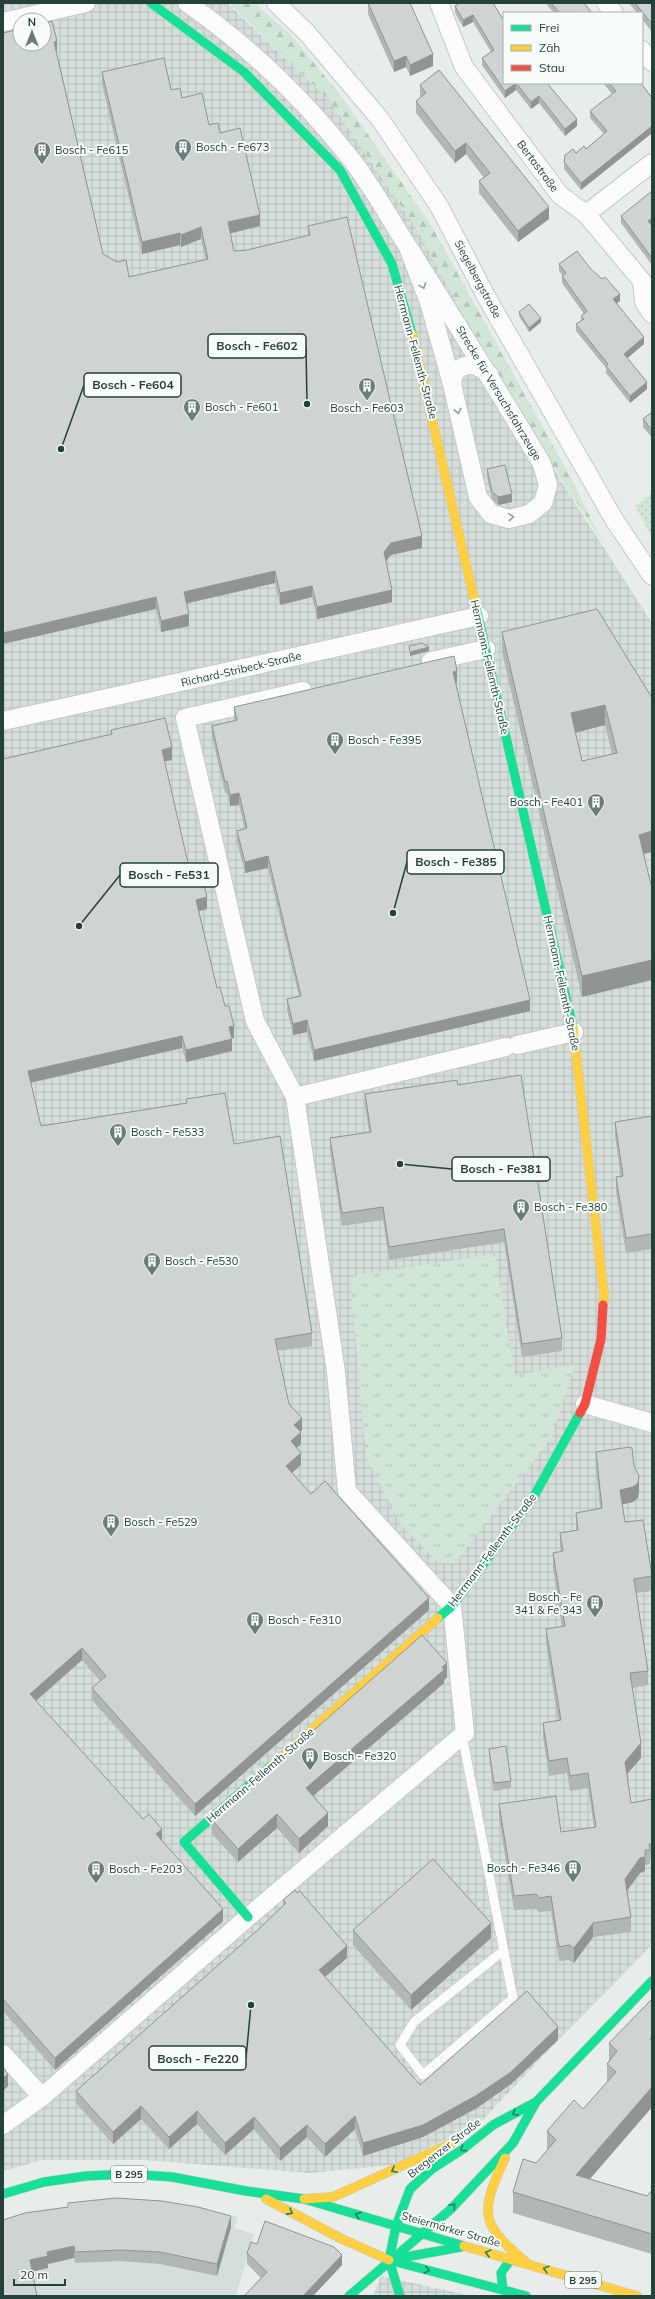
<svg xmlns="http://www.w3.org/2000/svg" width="655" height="2299" font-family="Mulish,sans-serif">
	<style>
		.built { fill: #d6dedb }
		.industrial { fill: url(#industrial-grid); fill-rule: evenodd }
		.grass { fill: url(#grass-tufts) }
		.forest { fill: url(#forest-firs) }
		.garden { fill: url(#garden-dots) }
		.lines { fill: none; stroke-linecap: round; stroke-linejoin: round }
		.lane-casing { stroke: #c5cac8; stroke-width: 10 }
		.street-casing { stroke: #c5cac8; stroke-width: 20 }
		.fast-casing { stroke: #c3cbc8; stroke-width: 10 }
		.slow-casing { stroke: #c3cbc8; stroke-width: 10 }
		.jam-casing { stroke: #c3cbc8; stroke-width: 10 }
		.lane { stroke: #fcfcfc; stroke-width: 9 }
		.street { stroke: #fcfcfc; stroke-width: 18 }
		.fast { stroke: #16e098; stroke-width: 9 }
		.slow { stroke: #ffcf43; stroke-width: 9 }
		.jam { stroke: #f24e42; stroke-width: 9 }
		.wall { fill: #b2b6b5; fill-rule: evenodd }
		.shaded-wall { fill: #919493 }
		.building { fill: #cfd4d2; stroke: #919493; fill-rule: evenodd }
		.oneway { stroke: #909f9b }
		.oneway2 { stroke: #1e8160 }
		.labels { text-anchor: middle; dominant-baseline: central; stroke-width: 4; stroke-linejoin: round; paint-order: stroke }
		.shield { fill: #f7fbf9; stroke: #637a73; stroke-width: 1 }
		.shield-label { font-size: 10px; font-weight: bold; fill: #24423a }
		.poi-label { font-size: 11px; fill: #24423a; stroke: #f7fbf9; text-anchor: start }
		.street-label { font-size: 11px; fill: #24423a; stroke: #f7fbf9 }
		.leader { fill: none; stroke: #24423a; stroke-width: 1.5 }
		.callout-dot { fill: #24423a; stroke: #f7fbf9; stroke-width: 1.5 }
		.callout { fill: #f7fbf9; stroke: #24423a; stroke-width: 1.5 }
		.callout-label { font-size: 12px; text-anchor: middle; font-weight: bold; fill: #24423a }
	</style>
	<defs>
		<pattern id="industrial-grid" width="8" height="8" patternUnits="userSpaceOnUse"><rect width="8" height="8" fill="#d6dedb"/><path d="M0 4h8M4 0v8" fill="none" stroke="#b8c0bd"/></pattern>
		<pattern id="grass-tufts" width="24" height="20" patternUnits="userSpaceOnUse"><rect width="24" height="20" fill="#d1e6d8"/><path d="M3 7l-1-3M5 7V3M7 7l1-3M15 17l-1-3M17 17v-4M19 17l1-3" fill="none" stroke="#b3c6ba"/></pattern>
		<pattern id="forest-firs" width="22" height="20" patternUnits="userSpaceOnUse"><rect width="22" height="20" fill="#d1e6d8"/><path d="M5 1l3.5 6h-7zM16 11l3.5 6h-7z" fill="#b3c6ba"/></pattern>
		<pattern id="garden-dots" width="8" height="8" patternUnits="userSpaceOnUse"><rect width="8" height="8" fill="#d1e6d8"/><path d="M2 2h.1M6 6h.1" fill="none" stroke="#b3c6ba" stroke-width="1.8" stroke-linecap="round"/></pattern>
	</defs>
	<rect width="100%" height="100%" fill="#e8edeb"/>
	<path class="built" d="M169 2204 238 2217 234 2228 254 2234 236 2296H3V2224Z"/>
	<path class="industrial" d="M3 3H227L330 101 418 231 488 361 563 484 652 623V1945L558 2040 479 2124 392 2165 310 2173 144 2160H42L3 2171ZM20 20H44V44H20Z
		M381 2276 472 2296H373Z"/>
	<path class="grass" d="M495 1254 515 1375 575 1364 551 1438 455 1563H438L400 1523 366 1458 350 1276Z"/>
	<path class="forest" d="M229 3H255L291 35 342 97 431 225 570 476 602 541 561 479 488 360 418 231 330 101Z"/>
	<path class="garden" d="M652 493V538L635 506Z"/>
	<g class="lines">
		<g class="lane-casing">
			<path id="lane" d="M462 1735 513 1998 423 2075 400 2045 414 2022 503 1951"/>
		</g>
		<g class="street-casing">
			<path id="street" d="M187 3C247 45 301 96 347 154 371 183 389 218 410 250 455 321 499 392 542 464L548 485 543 503 529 514 509 519 491 514 478 497 452 384 429 302 409 250
				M276 3 307 33 380 119 439 206 487 298 615 521 652 576
				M439 3 464 67 560 195 586 214 642 281 644 302 652 314
				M606 3 614 13
				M3 22 86 3
				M642 50 652 62
				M586 214 652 163
				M452 384 454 372C468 362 475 363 489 374
				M431 661 486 649
				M3 721 479 616
				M517 1045 574 1032
				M295 1097 255 1021 185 718 303 691
				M585 1404 652 1423
				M3 2054 42 2097
				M3 2125 42 2097 248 1917 465 1733 452 1606 347 1491 336 1372 295 1097 506 1047"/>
		</g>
		<g class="fast-casing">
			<path id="fast" d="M151 3 244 72 340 170 392 264 412 334
				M476 607 573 1028
				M438 1618 452 1606 533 1498 580 1413
				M248 1917 184 1842 272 1765
				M3 2194 44 2182 86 2176 129 2174 172 2177 246 2191 304 2199 464 2246
				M389 2260 396 2226 410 2189 432 2169 463 2149 493 2125 536 2102
				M389 2260 526 2296
				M389 2260 461 2247
				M389 2260 400 2296
				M503 2290 501 2273 511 2259
				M349 2296 451 2209 513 2143 536 2102 652 1981"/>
		</g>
		<g class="slow-casing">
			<path id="slow" d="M412 334 476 607
				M573 1028 604 1296 603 1305
				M272 1765 438 1618
				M505 2158C478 2216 481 2224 529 2265
				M266 2199 342 2239 389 2260
				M304 2199 333 2197 452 2143
				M464 2246 637 2296"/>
		</g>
		<g class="jam-casing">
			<path id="jam" d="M580 1413 585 1404 601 1339 603 1305"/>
		</g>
		<use href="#lane" class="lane"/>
		<use href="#street" class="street"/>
		<use href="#fast" class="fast"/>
		<use href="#slow" class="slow"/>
		<use href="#jam" class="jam"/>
	</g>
	<path class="wall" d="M368 3 433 66 410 76 406 67 394 72 368 14Z
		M458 3H493L504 83H547L577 126 565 136 539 103 531 109 516 90 505 98 482 65V58L491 52 473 22 463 27 455 13V6Z
		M547 3H584L592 13H554L547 5Z
		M629 3H652V32L642 19V13H637Z
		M57 53 103 254 129 277 206 260 201 239 181 247 180 245 142 254 102 84V72L171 90 182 98 209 125 220 133 260 226 230 233 234 251 247 250 308 236V226L422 548 391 555 386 561 392 602 317 619 312 597 280 605 275 583 186 603 189 626 161 632 156 609Z
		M603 83H641L652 98V133L581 190 564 169V162L576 153 586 149 604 134 590 118V111L612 94Z
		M420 85 549 219 518 242 479 193V181L484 178 466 154 455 163 416 113V101L421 97 420 96Z
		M621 216 652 226V265L621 223Z
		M559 264 590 268 620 301 617 303 644 344 627 358 647 389 630 403 606 373V368L576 331V324L581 321V316L584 314 562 283V276H563L559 271Z
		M519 312 541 322 529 332 519 316Z
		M652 412V438L643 427V419Z
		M487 469 512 502 498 505 492 499 487 477Z
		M502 632 652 698V852L644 854 582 997 502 652ZM605 725 612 754 582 761 575 732Z
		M456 683 530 1011 314 1061 307 1032 293 1035 287 1010V999L299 996 268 868 245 873 237 842V831L245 829 239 805 230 806 227 793H225L212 737V726L234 721V707L457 683Z
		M111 730 172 760 164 761 191 876 207 909 199 911 217 988 225 1006 234 1038H232V1051L186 1062 182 1048 31 1083 41 1126 186 1103V1099L234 1144 312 1333V1346L277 1351 289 1404 302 1430 300 1431 301 1444 296 1448 301 1465 292 1473 311 1494 429 1610 195 1816 92 1700V1688L100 1681 82 1660 36 1701 162 1841 223 1921 55 2070 3 2011V759L111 734Z
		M458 1085 562 1338V1351L522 1357 504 1242 389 1260 383 1220 342 1226 330 1151V1138L369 1132 365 1106V1094Z
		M652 1116V1249L626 1253 616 1192V1177H621L615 1136V1122Z
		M596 1452 634 1466 639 1491 638 1498 633 1502 622 1504 625 1522 652 1576V1591L636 1593 648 1671V1685L632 1688 641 1758 627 1774 631 1803 652 1799V1858L650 1859V1864L645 1865V1871L640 1873 627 1891 631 1917V1932L593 1937 574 1963 569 1960 559 1961 551 1911 539 1912 536 1909 514 1910 499 1819V1804L561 1832 594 1827 588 1788 570 1791 567 1773 549 1776 543 1737V1723L558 1720 546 1644V1629L562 1627 553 1567V1553L561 1552 560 1547V1533L576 1530V1513L600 1508 596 1467Z
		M447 1677 444 1680V1683L313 1796 328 1826 299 1853 277 1828 238 1862 212 1834V1820Z
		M489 1749 511 1781V1788L494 1791 489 1757Z
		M283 1900 347 1958 325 1977 420 2085 558 2040 511 2084 477 2108 423 2137 363 2156 355 2129 325 2157 307 2137 280 2161 254 2129 225 2155 197 2124 169 2149 141 2119 113 2144 76 2103V2091L260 1928 283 1906Z
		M353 1930 491 1938 411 2010 353 1945Z
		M652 1999V2107L590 2179 647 2196 652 2190V2254L513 2213V2192L547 2151V2131L583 2109 607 2082V2064L609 2060V2043Z
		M68 2203 231 2227 217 2276 160 2264 120 2261 75 2263 74 2258 48 2264V2268L32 2272 3 2296 68 2207Z
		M257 2244 342 2265 313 2296H244L261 2278 247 2264V2253Z"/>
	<path class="shaded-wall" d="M473 15V22L463 27V20Z
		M57 41V53L54 42Z
		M433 54V66L410 76V65Z
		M406 56V67L394 72V61Z
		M516 83V90L505 98V91Z
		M539 96V103L531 109V102Z
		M577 119V126L565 136V129Z
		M652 126V133L581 190V183Z
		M466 143V154L455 163V151Z
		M549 207V219L518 242V231Z
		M260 215V226L228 234V222Z
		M652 218V225L648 228V221Z
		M201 227V239L181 247V235Z
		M180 233V245L142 254V242Z
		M620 294V301L613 306V299Z
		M541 318V322L529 332V328Z
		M644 337V344L624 361V354Z
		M647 382V389L630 403V396Z
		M512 494V502L498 505V497Z
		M422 536V548L391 555 384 563V552L391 543Z
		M275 571V583L184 604V592Z
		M312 586V597L280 605V593Z
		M392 590V602L317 619V607Z
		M156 597V609L3 644V633Z
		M189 614V626L161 632V621Z
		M429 647V651L410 656V652Z
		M457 671V683L453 684V672Z
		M605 705V725L571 734V713Z
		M172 747V760L162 762V750Z
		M239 793V805L230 806V795Z
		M652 831V852L639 855V835Z
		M268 856V868L245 873V862Z
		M207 897V909L196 912V900Z
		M652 960V980L582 997V976Z
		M530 1000V1011L314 1061V1050Z
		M307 1020V1032L293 1035V1024Z
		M234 1026V1038L229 1039V1027Z
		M182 1036V1048L28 1083V1071Z
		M232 1039V1051L186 1062V1050Z
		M302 1418V1430L294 1437V1425Z
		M301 1432V1444L291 1453V1441Z
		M301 1453V1465L286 1478V1466Z
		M639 1476V1491L638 1498 633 1502 620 1505V1490Z
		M429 1598V1610L195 1816V1804Z
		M82 1648V1660L30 1706V1694Z
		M447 1663V1677L444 1680V1683L306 1802V1788Z
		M641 1743V1758L625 1776V1762Z
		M328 1813V1826L299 1853V1839Z
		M277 1814V1828L238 1862V1849Z
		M162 1829V1841L156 1834Z
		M645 1857V1871L640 1873 625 1893V1879L640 1858Z
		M223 1909V1921L55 2070V2058Z
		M491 1923V1938L411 2010V1995Z
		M593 1923V1937L574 1963V1948Z
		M347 1946V1958L319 1982V1970Z
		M558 2027V2040L511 2084 477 2108 423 2137 363 2156V2143Z
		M8 2074V2086L3 2091V2078Z
		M652 2087V2107L576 2195V2175Z
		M141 2106V2119L113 2144V2132Z
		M197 2111V2124L169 2149V2137Z
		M355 2116V2129L325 2157V2144Z
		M254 2117V2129L225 2155V2143Z
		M307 2125V2137L280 2161V2148Z
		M231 2216V2227L217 2276V2264Z
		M74 2246V2258L48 2264V2268L30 2272V2260L47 2252Z
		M342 2255V2265L313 2296H303Z"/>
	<path class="building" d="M368 3H410L433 54 410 65 406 56 394 61Z
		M459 3H493L504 21V83H516L505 91 482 58 494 50 473 15 463 20 455 6Z
		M551 3H584L592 13H560Z
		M635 3H652V24Z
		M52 21 57 41 54 42 103 254 117 262 126 260 129 277 208 259 201 227 181 235 180 233 142 242 102 72 164 58 171 90 180 88 182 98 202 93 209 125 218 123 220 133 240 128 260 215 228 222 234 251 247 250 310 235 308 226 347 217 422 536 391 543 384 552 392 590 317 607 312 586 280 593 275 571 184 592 189 614 161 621 156 597 3 633V33L20 29V44H44V23Z
		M439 70 549 207 518 231 479 181 490 173 466 143 455 151 416 101 426 93 420 85Z
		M516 83H547L577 119 565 129 539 96 531 102Z
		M609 83H641L652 98V126L581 183 564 162 565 155 573 149 576 153 584 146 586 149 607 131 590 111 616 91Z
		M652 191V218L648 221 652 226V258L621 216Z
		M577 251 590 268 602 279 605 277 620 294 613 299 644 337 624 354 647 382 630 396 606 366 608 364 576 324 584 319 581 316 587 311 562 276 566 273 559 264Z
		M529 304 541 318 529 328 519 312Z
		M652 412V430L643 419Z
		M505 465 512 494 498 497 492 491 487 469Z
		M597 609 652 698V831L639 835 652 889V960L582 976 502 632ZM605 705 617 753 582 761 571 713Z
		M422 643 429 647 410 652 409 646Z
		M454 656 457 671 453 672 530 1000 314 1050 307 1020 293 1024 287 999 301 996 268 856 245 862 237 831 247 828 239 793 230 795 227 781 225 782 212 726 237 720 234 707Z
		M165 718 172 747 162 750 191 876 201 873 207 897 196 900 217 988 220 987 225 1006H229L234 1026 229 1027 232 1039 186 1050 182 1036 28 1071 41 1126 187 1103 186 1099 225 1093 234 1144 280 1136 312 1333 275 1339 289 1404 302 1418 294 1425 301 1432 291 1441 301 1453 286 1466 311 1494 325 1481 429 1598 195 1804 92 1688 106 1676 82 1648 30 1694 143 1819 149 1814 162 1829 156 1834 223 1909 55 2058 3 1999V759L112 734 111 730Z
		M521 1075 562 1338 522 1344 504 1229 389 1247 383 1207 342 1213 330 1138 371 1132 365 1094 457 1080 458 1085Z
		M652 1116V1234L626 1238 616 1177 623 1176 615 1122Z
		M630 1447 632 1448 634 1466 639 1476 638 1483 633 1487 620 1490 625 1522 643 1520 652 1576 634 1579 648 1671 630 1673 641 1743 625 1762 631 1803 652 1799V1844H649L650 1850H645V1857L640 1858 625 1879 631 1917 593 1923 574 1948 569 1945 559 1947 551 1896 539 1898 536 1894 514 1896 499 1804 556 1796 561 1832 596 1827 588 1773 570 1776 567 1758 549 1761 543 1723 561 1720 546 1629 565 1626 553 1553 563 1551 560 1533 578 1530 576 1513 602 1508 596 1452Z
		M422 1635 447 1663 442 1667 444 1670 306 1788 328 1813 299 1839 277 1814 238 1849 212 1820Z
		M506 1746 511 1781 494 1783 489 1749Z
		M433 1859 491 1923 411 1995 353 1930Z
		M295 1890 297 1893 300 1891 347 1946 319 1970 420 2085 527 1991 558 2027 511 2072 477 2095 423 2125 363 2143 355 2116 325 2144 307 2125 280 2148 254 2117 225 2143 197 2111 169 2137 141 2106 113 2132 76 2091 260 1928 286 1903 283 1900Z
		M652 1999V2037L650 2039 652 2041V2087L576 2175 647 2196 652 2190V2234L513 2192 523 2159 536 2163 556 2140 547 2131 574 2100 583 2109 616 2072 607 2064 617 2051 609 2043Z
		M3 2067 8 2074 3 2078Z
		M116 2198 162 2201 198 2207 231 2216 217 2264 160 2252 120 2250 75 2252 74 2246 47 2252 48 2256 30 2260 37 2296H3V2220L25 2213 68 2207V2203Z
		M265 2221 334 2247 342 2255 303 2296H244L267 2272 247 2253 251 2242 257 2244Z"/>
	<defs><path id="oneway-chevron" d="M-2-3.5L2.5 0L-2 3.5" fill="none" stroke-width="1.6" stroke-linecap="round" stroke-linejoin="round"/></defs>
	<g class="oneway">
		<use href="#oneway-chevron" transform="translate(423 286) rotate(69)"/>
		<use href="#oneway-chevron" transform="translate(458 411) rotate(77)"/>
		<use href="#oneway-chevron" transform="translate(511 517) rotate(-4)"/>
	</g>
	<g class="oneway2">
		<use href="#oneway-chevron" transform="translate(515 2113) rotate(152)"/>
		<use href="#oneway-chevron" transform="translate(463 2149) rotate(144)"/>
		<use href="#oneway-chevron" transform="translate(394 2170) rotate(153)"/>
		<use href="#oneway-chevron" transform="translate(453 2206) rotate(-47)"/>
		<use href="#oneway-chevron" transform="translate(290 2212) rotate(29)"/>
		<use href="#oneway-chevron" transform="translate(358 2215) rotate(-163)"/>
		<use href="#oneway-chevron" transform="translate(488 2253) rotate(-165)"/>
		<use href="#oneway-chevron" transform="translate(546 2269) rotate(-164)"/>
		<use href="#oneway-chevron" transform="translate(427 2270) rotate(14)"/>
	</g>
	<defs>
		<g id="building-pin" transform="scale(0.9)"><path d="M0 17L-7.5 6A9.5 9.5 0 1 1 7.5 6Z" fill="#697e78" stroke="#f7fbf9"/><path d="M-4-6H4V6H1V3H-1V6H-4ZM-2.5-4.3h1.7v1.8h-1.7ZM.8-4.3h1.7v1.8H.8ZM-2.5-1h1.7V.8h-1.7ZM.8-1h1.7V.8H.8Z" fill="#fff"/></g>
	</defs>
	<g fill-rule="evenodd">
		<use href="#building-pin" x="183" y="147"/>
		<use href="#building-pin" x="42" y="150"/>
		<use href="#building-pin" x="367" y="386"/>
		<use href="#building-pin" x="192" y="407"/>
		<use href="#building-pin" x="335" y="740"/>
		<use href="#building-pin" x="596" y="802"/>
		<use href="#building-pin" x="118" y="1132"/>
		<use href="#building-pin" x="521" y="1207"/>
		<use href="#building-pin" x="152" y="1261"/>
		<use href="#building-pin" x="111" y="1522"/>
		<use href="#building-pin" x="595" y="1603"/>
		<use href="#building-pin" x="255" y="1620"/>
		<use href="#building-pin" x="310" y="1756"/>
		<use href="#building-pin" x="573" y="1868"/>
		<use href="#building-pin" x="96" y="1869"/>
	</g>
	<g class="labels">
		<g class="shield">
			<rect x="111" y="2166" width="36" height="16" rx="3"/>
			<rect x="565" y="2272" width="36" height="16" rx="3"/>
		</g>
		<g class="shield-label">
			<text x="129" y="2174">B 295</text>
			<text x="583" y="2280">B 295</text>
		</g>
		<g class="poi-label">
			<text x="196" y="147">Bosch - Fe673</text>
			<text x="55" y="150">Bosch - Fe615</text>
			<text x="205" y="407">Bosch - Fe601</text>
			<text x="367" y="408" text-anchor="middle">Bosch - Fe603</text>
			<text x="348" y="740">Bosch - Fe395</text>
			<text x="583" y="802" text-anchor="end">Bosch - Fe401</text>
			<text x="131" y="1132">Bosch - Fe533</text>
			<text x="534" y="1207">Bosch - Fe380</text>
			<text x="165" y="1261">Bosch - Fe530</text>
			<text x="124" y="1522">Bosch - Fe529</text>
			<text x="582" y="1597" text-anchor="end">Bosch - Fe<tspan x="582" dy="13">341 &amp; Fe 343</tspan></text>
			<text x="268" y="1620">Bosch - Fe310</text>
			<text x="323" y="1756">Bosch - Fe320</text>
			<text x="560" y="1868" text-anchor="end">Bosch - Fe346</text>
			<text x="109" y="1869">Bosch - Fe203</text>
		</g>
		<g class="street-label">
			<text transform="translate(538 166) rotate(53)">Bertastraße</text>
			<text transform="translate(478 279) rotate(62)">Siegelbergstraße</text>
			<text transform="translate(416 352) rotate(75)">Herrmann-Fellemth-Straße</text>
			<text transform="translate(499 393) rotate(59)">Strecke für Versuchsfahrzeuge</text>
			<text transform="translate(490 667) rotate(77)">Herrmann-Fellemth-Straße</text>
			<text transform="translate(241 669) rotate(-13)">Richard-Stribeck-Straße</text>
			<text transform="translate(562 983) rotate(78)">Herrmann-Fellemth-Straße</text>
			<text transform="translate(492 1550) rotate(-53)">Herrmann-Fellemth-Straße</text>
			<text transform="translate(260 1775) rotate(-41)">Herrmann-Fellemth-Straße</text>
			<text transform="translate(444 2148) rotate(-38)">Bregenzer Straße</text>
			<text transform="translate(451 2229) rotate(16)">Steiermärker Straße</text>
		</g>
	</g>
	<path class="leader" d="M307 404L306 346M61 449L84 385M393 913L407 862M79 926L120 875M400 1164L452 1169M251 2005L246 2058"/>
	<g class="callout-dot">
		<circle cx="307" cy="404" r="4"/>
		<circle cx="61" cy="449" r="4"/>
		<circle cx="393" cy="913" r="4"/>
		<circle cx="79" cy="926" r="4"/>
		<circle cx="400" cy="1164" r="4"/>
		<circle cx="251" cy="2005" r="4"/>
	</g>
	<g class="callout">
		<rect x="208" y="334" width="98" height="24" rx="4"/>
		<rect x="84" y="373" width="97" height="24" rx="4"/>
		<rect x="407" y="850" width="97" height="24" rx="4"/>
		<rect x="120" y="863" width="98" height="24" rx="4"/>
		<rect x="452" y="1157" width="98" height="24" rx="4"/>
		<rect x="149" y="2046" width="97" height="24" rx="4"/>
	</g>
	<g class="callout-label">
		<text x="257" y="350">Bosch - Fe602</text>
		<text x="133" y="389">Bosch - Fe604</text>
		<text x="456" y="866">Bosch - Fe385</text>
		<text x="169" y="879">Bosch - Fe531</text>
		<text x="501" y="1173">Bosch - Fe381</text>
		<text x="198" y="2063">Bosch - Fe220</text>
	</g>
	<rect width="655" height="2299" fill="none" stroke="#24423a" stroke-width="8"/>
	<rect x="503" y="12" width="140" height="72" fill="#f7fbf9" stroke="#a3b1ad"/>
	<rect x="511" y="25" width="20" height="6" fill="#16e098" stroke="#a3b1ad"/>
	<text x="539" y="32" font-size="12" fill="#24423a">Frei</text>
	<rect x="511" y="45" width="20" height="6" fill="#ffcf43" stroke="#a3b1ad"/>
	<text x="539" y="52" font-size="12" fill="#24423a">Zäh</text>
	<rect x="511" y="65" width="20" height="6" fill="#f24e42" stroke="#a3b1ad"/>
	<text x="539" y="72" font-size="12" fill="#24423a">Stau</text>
	<g transform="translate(32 32)"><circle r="19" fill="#f7fbf9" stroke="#a3b1ad"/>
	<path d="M0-3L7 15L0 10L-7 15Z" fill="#697e78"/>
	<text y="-6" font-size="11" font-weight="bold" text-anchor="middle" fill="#24423a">N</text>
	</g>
	<path d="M14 2279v6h51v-6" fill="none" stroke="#24423a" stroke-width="2"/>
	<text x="20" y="2279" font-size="12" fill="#24423a" stroke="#f7fbf9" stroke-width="3" paint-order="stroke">20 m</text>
</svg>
